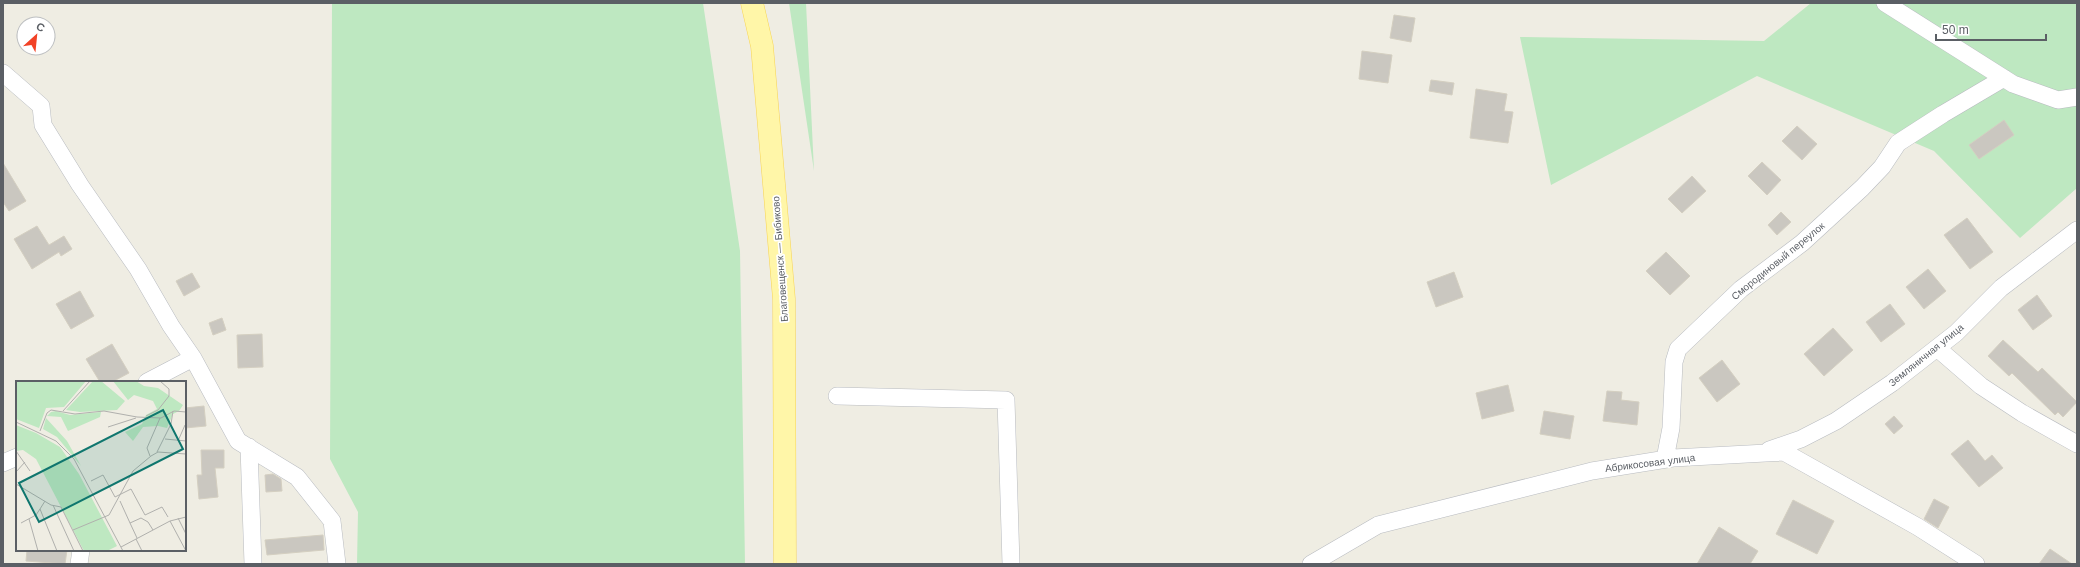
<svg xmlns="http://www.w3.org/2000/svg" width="2080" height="567" font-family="Arial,sans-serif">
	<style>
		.green { fill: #bee8c1 }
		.building { fill: #cac7c0; stroke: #d4cfc1 }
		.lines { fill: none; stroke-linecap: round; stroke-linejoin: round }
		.minor-casing { stroke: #b8bbc0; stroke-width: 18 }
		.major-casing { stroke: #f8d453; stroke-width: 23 }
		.minor { stroke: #fff; stroke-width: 17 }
		.major { stroke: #fff6a8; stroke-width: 22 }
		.labels { text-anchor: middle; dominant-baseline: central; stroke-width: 3.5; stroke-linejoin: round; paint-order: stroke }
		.street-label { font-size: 10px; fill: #5b5f65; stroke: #fff }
		.inset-road { fill: none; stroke: #b0b0ad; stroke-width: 1 }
		.view { fill: #0f766e; fill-opacity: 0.15; stroke: #0f766e; stroke-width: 2 }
		.inset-edge { fill: none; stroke: #5b5f65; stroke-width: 2 }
	</style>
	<rect width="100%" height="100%" fill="#efede3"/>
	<path class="green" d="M332 3H703L740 251 745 564H357L358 512 330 459Z
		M789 3H806L814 171Z
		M1811 3H2077V188L2020 238 1934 151 1757 76 1551 185 1520 37 1764 41Z"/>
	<path class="building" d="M1394 15 1415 18 1411 42 1390 38Z
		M1362 51 1392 55 1388 83 1359 79Z
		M1431 80 1454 83 1452 95 1429 91Z
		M1476 89 1507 94 1504 111 1513 112 1508 143 1470 138Z
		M2004 120 2014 135 1979 159 1969 145Z
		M1797 126 1817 144 1802 160 1782 141Z
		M1762 162 1781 180 1767 195 1748 176Z
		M3 163 26 201 9 211 3 202Z
		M1692 176 1706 191 1682 213 1668 199Z
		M1781 212 1791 222 1777 235 1768 225Z
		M1967 218 1993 252 1970 269 1944 235Z
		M37 226 49 245 64 236 72 249 61 256 59 252 32 269 14 239Z
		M1666 252 1690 276 1670 295 1646 271Z
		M1928 269 1946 291 1924 309 1906 287Z
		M1454 272 1463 297 1436 307 1427 282Z
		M192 273 200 287 184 296 176 281Z
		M80 291 94 316 71 329 56 304Z
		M2037 295 2052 316 2033 330 2018 310Z
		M1890 304 1905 324 1881 342 1866 322Z
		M222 318 226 330 213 335 209 323Z
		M1833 328 1853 350 1824 376 1804 354Z
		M262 334 263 367 238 368 237 335Z
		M2003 340 2038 372 2042 368 2077 402 2063 417 2058 412 2055 415 2012 373 2009 376 1988 356Z
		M112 344 129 373 112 382H100L86 359Z
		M1722 360 1740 384 1717 402 1699 378Z
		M1508 385 1514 411 1482 419 1476 393Z
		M1607 391 1622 392 1621 400 1639 402 1637 425 1603 421Z
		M204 406 206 426 185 428V408Z
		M1544 411 1574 416 1570 439 1540 434Z
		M1894 416 1903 426 1894 434 1885 424Z
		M1968 440 1985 461 1992 455 2003 468 1979 487 1951 454Z
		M201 450H224V468H215L218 497 199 499 197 475H202Z
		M273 474 281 479 282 491 266 492 265 475Z
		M1934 499 1949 507 1938 528 1924 519Z
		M1793 500 1834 521 1817 554 1776 534Z
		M1719 527 1758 551 1750 564H1697Z
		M323 535 324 550 267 555 265 540Z
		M2050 549 2072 564H2039Z
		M27 550H67L65 564 26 561Z"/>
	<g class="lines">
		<g class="minor-casing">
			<path id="minor" d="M1885 3 2013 84 2058 100 2077 97
				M3 73 41 106 43 125 80 185 138 269 171 326 193 358 238 441 297 477 332 521 337 564
				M1937 348 1981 386 2022 413 2077 444
				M147 382 193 358
				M837 396 1006 400 1011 564
				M249 447 253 564
				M1769 450 1801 439 1836 421 1892 383 1956 333 2001 288 2077 230
				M1665 459 1671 428 1674 362 1678 349 1741 289 1802 243 1862 188 1882 167 1898 143 1943 114 2004 78
				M3 463 17 457
				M79 564 81 550
				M1311 564 1378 525 1592 471 1673 458 1784 452 1918 527 1976 564"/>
		</g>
		<g class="major-casing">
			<path id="major" d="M752 3 762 46 784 299 785 564"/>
		</g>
		<use href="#minor" class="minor"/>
		<use href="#major" class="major"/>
	</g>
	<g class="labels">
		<g class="street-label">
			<text transform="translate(780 259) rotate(-94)">Благовещенск — Бибиково</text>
			<text transform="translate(1778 261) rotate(-39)">Смородиновый переулок</text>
			<text transform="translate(1926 355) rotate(-39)">Земляничная улица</text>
			<text transform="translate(1650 463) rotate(-7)">Абрикосовая улица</text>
		</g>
	</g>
	<g transform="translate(16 381)">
		<rect width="170" height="170" fill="#efede3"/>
		<path d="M0 0H70L48 26 30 27 23 47 0 38ZM77 0H85L109 20 101 29 64 31 50 29ZM97 0H120L128 5 142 7 167 24 163 30 157 33 151 47 142 45 127 46 117 60 109 51 126 43 130 34 141 28 137 20 118 14 112 19ZM40 30 54 34 85 31 84 36 52 50 45 36 31 35 35 31ZM30 37 51 60 65 85 41 56 27 48ZM0 44 20 52 44 66 63 93 101 165 91 170H68L20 78 7 69 0 70Z" fill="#bee8c1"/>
		<path class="inset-road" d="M47 30 74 0M130 35 142 29 153 15V8L144 0M0 41 40 60 58 78 107 170M92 46 120 37M24 50 31 32 35 29 59 33 88 30 121 36 145 37 158 30 170 31M149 58 170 60M162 60 169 44M0 70 14 90M141 71 155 43 157 30M134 75 131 67 144 37M0 91 9 81M75 100 87 94 99 116M0 103 35 124 45 126 67 170M99 116 115 108 129 134M29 120 24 128 41 170M104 120 114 142M37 124 58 170M129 134 146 126 152 136M162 137 170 153M13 138 22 170M154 140 170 170M5 142 20 134 24 128M57 149 93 134 117 90 135 75 142 71 170 73M121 157 114 142 125 137 132 141 137 149M120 158 126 170M105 166 154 140 170 136"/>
		<path class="view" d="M147 29 167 68 23 141 3 102Z"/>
		<rect width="170" height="170" class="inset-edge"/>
	</g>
	<rect width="2080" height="567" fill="none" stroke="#5b5f65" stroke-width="8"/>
	<g transform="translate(36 36) rotate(27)"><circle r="19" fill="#ffffff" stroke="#bdbfc1"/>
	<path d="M0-3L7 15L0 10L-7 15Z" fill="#f24226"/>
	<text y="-6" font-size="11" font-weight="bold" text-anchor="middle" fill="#5b5f65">С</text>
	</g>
	<path d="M1936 34v6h110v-6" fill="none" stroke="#5b5f65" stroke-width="2"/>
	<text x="1942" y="34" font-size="12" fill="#5b5f65" stroke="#ffffff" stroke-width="3" paint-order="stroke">50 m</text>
</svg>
